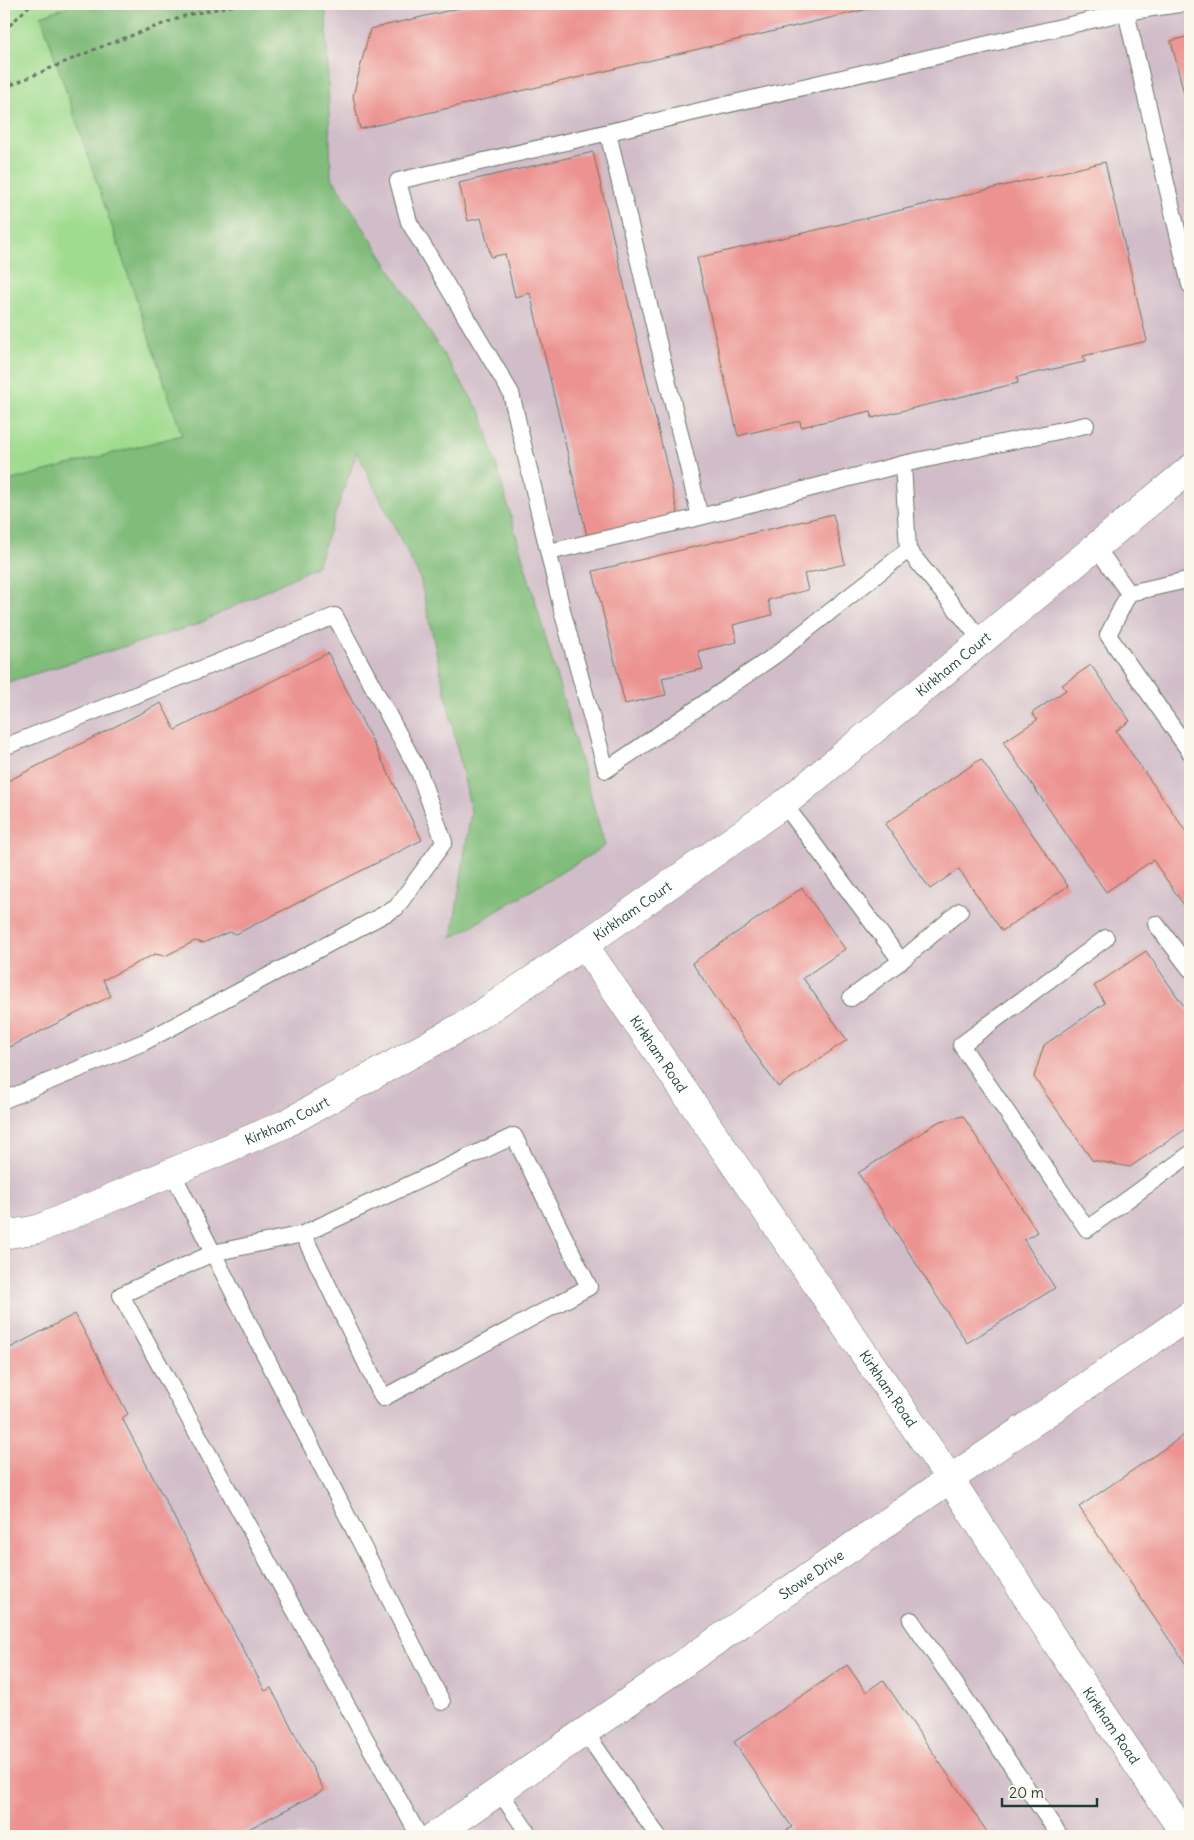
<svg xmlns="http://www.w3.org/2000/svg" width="1194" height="1840" font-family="Delius,sans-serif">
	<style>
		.industrial { fill: #d1bdc9 }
		.green { fill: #a0dc90; stroke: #608c62 }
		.forest { fill: #80bc7a; stroke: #507c57 }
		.building { fill: #ec9391 }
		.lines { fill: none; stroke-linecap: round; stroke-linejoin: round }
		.lane-casing { stroke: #6a7666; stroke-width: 18 }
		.street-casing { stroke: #6a7666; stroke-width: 29 }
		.secondary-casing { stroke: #6a7666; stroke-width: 29 }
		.path { stroke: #6a7666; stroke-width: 3; stroke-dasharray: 4 4; stroke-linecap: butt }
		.lane { stroke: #fff; stroke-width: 16 }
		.street { stroke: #fff; stroke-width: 28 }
		.secondary { stroke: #fff; stroke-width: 28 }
		.labels { text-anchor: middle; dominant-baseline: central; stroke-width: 4; stroke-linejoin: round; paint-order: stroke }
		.street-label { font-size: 14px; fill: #1f3d34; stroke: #fbf7ec }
	</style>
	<rect width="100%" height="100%" fill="#fbf7ec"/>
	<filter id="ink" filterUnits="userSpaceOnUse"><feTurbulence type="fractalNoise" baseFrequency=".02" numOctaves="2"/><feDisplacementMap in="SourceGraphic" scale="10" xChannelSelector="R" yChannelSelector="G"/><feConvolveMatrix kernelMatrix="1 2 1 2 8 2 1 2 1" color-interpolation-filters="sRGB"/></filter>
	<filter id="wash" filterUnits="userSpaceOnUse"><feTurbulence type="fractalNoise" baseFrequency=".0096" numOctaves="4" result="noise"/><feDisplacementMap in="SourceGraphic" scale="20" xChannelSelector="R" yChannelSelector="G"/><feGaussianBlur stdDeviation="1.12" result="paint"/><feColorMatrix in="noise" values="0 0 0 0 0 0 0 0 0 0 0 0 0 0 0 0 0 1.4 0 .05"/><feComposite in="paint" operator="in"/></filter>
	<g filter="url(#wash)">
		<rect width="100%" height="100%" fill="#f4e0c4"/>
		<path class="industrial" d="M95 4H1190V1836H4V527Z"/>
		<path class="green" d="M4 4H74L41 16 182 435 4 482Z"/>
		<path class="forest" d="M74 4H313L326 10 331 176 482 415 605 846 452 938 471 811 420 578 357 452 317 566 196 625 4 683V482L182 435 41 16Z"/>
		<g id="blocks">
			<path class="building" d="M477 4H889L360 129 353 96 370 29Z
				M1190 36V118L1171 41Z
				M593 152 678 514 587 536 530 293 515 297 505 254 491 257 481 218 468 221 459 183Z
				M1105 162 1147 341 1083 356 1085 362 1017 377 1018 383 872 418 871 411 801 427 800 421 738 436 697 258Z
				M833 514 845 564 804 574 808 590 768 600 772 615 733 625 737 642 698 651 703 669 662 678 666 695 625 704 593 571Z
				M328 653 422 840 236 934 229 932 203 943 195 941 165 956 155 954 103 980 111 996 4 1050V783L161 703 175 730Z
				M1091 665 1130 721 1116 731 1189 836 1190 835V911H1188L1153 860 1106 892 1003 742 1037 720 1032 713 1066 690 1062 685Z
				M981 759 1068 886 1002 931 959 869 930 889 885 824Z
				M802 888 845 949 803 978 847 1040 778 1087 692 963Z
				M1146 951 1190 1015V1126L1130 1167 1092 1160 1034 1077 1044 1045 1105 1003 1094 986Z
				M963 1116 1037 1232 1024 1240 1055 1288 967 1343 858 1173 940 1121Z
				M75 1314 128 1414 122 1418 265 1691 271 1688 324 1790 235 1836H4V1351Z
				M1190 1431V1670L1079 1507Z
				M847 1665 866 1692 883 1680 990 1836 996 1832 999 1836H778L792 1827 734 1742Z"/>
		</g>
	</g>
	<g filter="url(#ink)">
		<use href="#blocks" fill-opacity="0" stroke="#6a7666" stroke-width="1"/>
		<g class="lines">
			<g class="lane-casing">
				<path id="lane" d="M1126 12 1190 285
					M608 133 700 517
					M1096 547 1129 593 1108 635 1190 752
					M908 550 903 464 1086 425
					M549 552 700 517 903 464
					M1129 593 1187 580 1190 584
					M982 641 908 550 774 656 606 770 563 614 511 393 409 222 398 181 1126 12 1179 4
					M4 747 335 616 419 772 444 842 396 908 144 1042 4 1100
					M784 804 901 961 960 911
					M1156 924 1190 969
					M1106 938 961 1045 1087 1229 1190 1154
					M851 998 901 961
					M172 1172 213 1253 303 1234 514 1136 589 1287 383 1398 303 1234
					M911 1620 1060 1836
					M585 1732 658 1836
					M499 1791 530 1836
					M419 1836 121 1295 213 1253 442 1702"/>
			</g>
			<g class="street-casing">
				<g id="street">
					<path id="s1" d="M4 1235 38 1229 285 1124 468 1023 584 945 784 804 1190 469"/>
				</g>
			</g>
			<g class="secondary-casing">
				<g id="secondary">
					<path id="s2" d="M584 945 950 1479 1085 1687 1186 1836"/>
					<path id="s3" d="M434 1836 950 1479 1190 1315"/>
				</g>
			</g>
			<path class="path" d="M4 31 31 4
				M4 88 98 48 187 15 241 4"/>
			<use href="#lane" class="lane"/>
			<use href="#street" class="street"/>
			<use href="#secondary" class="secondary"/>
		</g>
	</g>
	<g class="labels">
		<g class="street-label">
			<text stroke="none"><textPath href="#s1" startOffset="1116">Kirkham Court</textPath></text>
			<text stroke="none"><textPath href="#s1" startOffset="711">Kirkham Court</textPath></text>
			<text stroke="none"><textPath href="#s2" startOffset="132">Kirkham Road</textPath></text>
			<text stroke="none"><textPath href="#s1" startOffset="306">Kirkham Court</textPath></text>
			<text stroke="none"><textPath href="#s2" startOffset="538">Kirkham Road</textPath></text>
			<text stroke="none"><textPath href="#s3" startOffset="459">Stowe Drive</textPath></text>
			<text stroke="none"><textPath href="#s2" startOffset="942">Kirkham Road</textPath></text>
		</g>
	</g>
	<rect width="1194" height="1840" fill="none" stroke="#fbf7ec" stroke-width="20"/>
	<path d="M1002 1798v8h95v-8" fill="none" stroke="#1f3d34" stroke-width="2.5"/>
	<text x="1009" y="1798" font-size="15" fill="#1f3d34" stroke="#fbf7ec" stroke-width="4" paint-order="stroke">20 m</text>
</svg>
